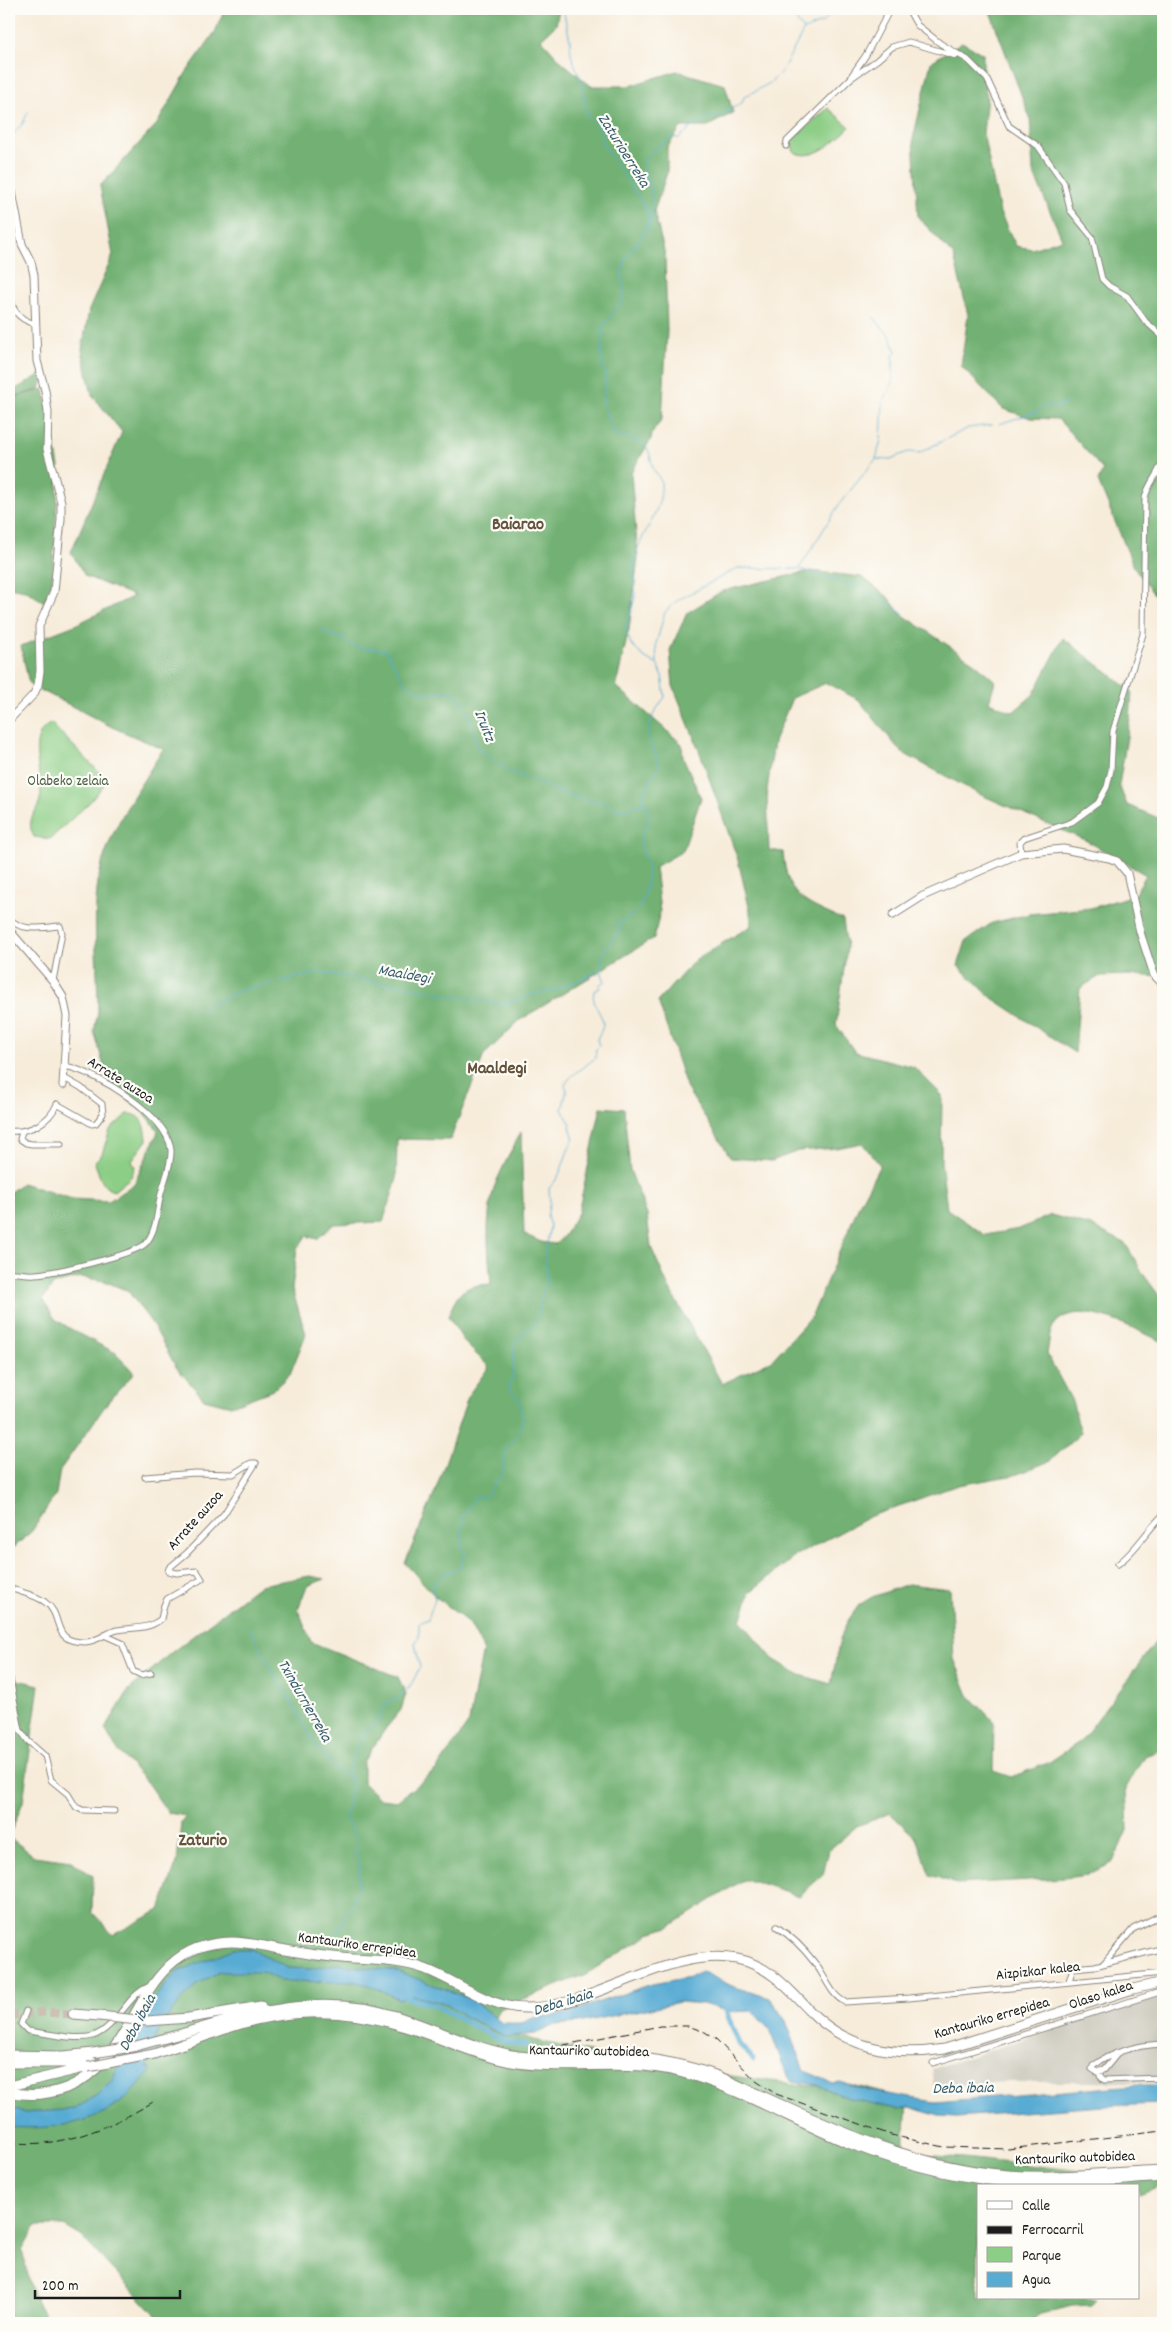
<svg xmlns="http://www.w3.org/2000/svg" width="1172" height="2332" font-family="Dekko,sans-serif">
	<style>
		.industrial { fill: #c7c4b8 }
		.green { fill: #8dce86; stroke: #547551 }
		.forest { fill: #72b173; stroke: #476648 }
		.water { fill: #58acd4; stroke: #3a6478 }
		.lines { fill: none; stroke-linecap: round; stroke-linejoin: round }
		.stream { stroke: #58acd4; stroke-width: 1 }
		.canal { stroke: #58acd4; stroke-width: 5 }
		.highway-tunnel { stroke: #cbc2b4; stroke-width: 9; stroke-dasharray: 9 4.5; stroke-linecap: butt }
		.street-casing { stroke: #8a847b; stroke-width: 7 }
		.secondary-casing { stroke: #8a847b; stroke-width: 9 }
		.highway-casing { stroke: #8a847b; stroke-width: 11 }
		.street { stroke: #fff; stroke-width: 5 }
		.secondary { stroke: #fff; stroke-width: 7 }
		.highway { stroke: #fff; stroke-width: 9 }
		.rail { stroke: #1c1c1c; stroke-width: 1; stroke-dasharray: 8 4; stroke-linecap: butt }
		.highway-bridge-casing { stroke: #8a847b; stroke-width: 11; stroke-linecap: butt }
		.highway-bridge { stroke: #fff; stroke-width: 9 }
		.labels { text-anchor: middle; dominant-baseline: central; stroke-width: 4.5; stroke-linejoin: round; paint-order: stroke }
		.park-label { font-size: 15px; fill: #445a41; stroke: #fdfcf7 }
		.street-label { font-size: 15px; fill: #1c1c1c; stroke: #fdfcf7 }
		.water-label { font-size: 16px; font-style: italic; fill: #375d6f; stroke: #fdfcf7 }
		.quarter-label { font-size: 18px; font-weight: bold; fill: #64523b; stroke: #fdfcf7 }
	</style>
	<rect width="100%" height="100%" fill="#fdfcf7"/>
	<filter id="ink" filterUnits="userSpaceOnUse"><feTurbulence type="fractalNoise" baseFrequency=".02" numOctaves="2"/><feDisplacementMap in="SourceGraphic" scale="10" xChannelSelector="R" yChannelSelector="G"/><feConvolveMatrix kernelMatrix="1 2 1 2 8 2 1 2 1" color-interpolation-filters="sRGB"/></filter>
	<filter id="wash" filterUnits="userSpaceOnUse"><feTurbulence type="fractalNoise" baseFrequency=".0096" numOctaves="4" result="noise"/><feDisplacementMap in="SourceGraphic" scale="20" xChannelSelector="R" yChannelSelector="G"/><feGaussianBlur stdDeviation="1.12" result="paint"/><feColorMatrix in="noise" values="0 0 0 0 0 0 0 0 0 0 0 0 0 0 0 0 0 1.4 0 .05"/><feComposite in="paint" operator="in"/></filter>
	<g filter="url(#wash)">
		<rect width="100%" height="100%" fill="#f7ecda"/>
		<path class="industrial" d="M1163 1994V2082H1005L935 2087 932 2069Z"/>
		<path class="green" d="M828 108 850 127C837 139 814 163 794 152L791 141Z
			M51 723 101 774 106 782 90 802 50 839 34 837C25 819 36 815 40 800 45 775 23 739 51 723Z
			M127 1114C143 1113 146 1127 147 1140L132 1160 135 1167 131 1177 114 1191C100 1188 100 1173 94 1162L102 1154 110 1130Z"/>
		<path class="forest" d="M225 9H559L556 25 541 39 562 62 591 86H629L677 71 725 85 733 113 706 127H681L667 148V173L654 211 665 255 667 331 662 419 651 435 652 437 631 473 638 558 629 629 616 686 682 744 683 757 701 798 683 851 655 867 660 912 654 938 520 1020 484 1055 450 1140 397 1139 396 1182 383 1222 334 1224 317 1239 306 1236 297 1249 292 1289 306 1334 290 1374 273 1390 231 1406 204 1399 176 1367 153 1325 128 1291 104 1281 80 1277 54 1284 43 1299 55 1319 79 1334 116 1353 134 1373 108 1402 60 1470 56 1494 32 1531 9 1552V1193L22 1183 72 1199 109 1201 134 1184 158 1132 149 1118 108 1081 94 1031 98 1012C98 974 93 927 97 890 102 838 137 792 163 749L112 727 29 684 21 646 75 625 134 596 85 576 71 552 122 432 92 395 82 350 89 310 113 255 100 186 157 124 186 73 215 32Z
			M989 9H1163V607L1134 567 1098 481 1103 470 1058 419 1031 418 1003 409 961 366 968 315 954 256 918 217 913 139 931 62 962 42 983 54V76L987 97 983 133 1000 213 1016 246 1032 249 1062 239 1033 172 1030 118Z
			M45 372 40 389 9 398V393Z
			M44 389 59 466 52 582 44 602 25 590 9 587V399Z
			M810 571 862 577 888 597 900 613 976 664 995 681 989 702 1013 712 1033 695 1063 638 1132 691 1130 719 1119 785 1127 805 1163 820V977L1131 975 1100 976 1080 988 1075 1053 992 998 958 966 966 941 992 923 1029 914 1091 908 1134 895 1146 875 1087 841 979 794 901 752 859 700 826 683 792 698 774 742 767 790 769 850 783 852C787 899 804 902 843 920L847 948 836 1025 855 1052 914 1067 942 1095 941 1162 947 1209 985 1235 1019 1229 1051 1215 1091 1226 1125 1243 1144 1275 1163 1301V1342C1138 1331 1077 1296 1055 1324 1049 1330 1049 1345 1047 1354L1072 1401 1081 1433 1050 1461 1015 1475 958 1485 871 1516 797 1555 750 1592 741 1621 773 1659 800 1675 831 1684 840 1639 847 1622 859 1605 872 1597 908 1584 950 1589 954 1659 969 1695 994 1722 993 1771 1011 1777 1048 1763 1081 1741 1163 1632V1750L1144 1756 1126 1788 1128 1828 1113 1862 1087 1875 1065 1878 957 1884 930 1875 916 1838 890 1813 857 1826 829 1850 823 1875 799 1896 754 1881H741L669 1927 649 1933 646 1937 586 1974 499 2009 488 2030 593 2053 731 2076 811 2086 849 2084 907 2099 904 2154 964 2158 1163 2180V2186L1138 2195V2186H978V2298H1096L1091 2305 1072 2306 1037 2315 1032 2323H163L81 2236 64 2226H36L22 2251 33 2295 49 2323H9V1678L39 1685 23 1802 9 1837 34 1856 71 1861 93 1876 92 1912 113 1935 160 1910 177 1862 181 1823 186 1816 168 1813 148 1784 116 1748 105 1729 129 1690 172 1652 260 1585 310 1576 325 1579 307 1586 298 1609 311 1642 398 1677 406 1694 401 1710 386 1728 363 1762V1783L380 1799 397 1801 437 1769 469 1722 483 1649 470 1624 435 1596 405 1563 435 1492 469 1394 489 1367 465 1343 448 1316C459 1290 463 1286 491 1284 488 1250 484 1213 497 1180 504 1164 513 1148 521 1132L524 1234 541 1242 555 1244 564 1236 578 1213 601 1107 624 1109 630 1170 647 1215 651 1247 668 1286 722 1384 772 1360 812 1316 859 1205 880 1165 862 1143 837 1148 798 1151 772 1161 731 1158 687 1089 658 1001 696 959 751 926 750 911 738 860 699 750 673 686 670 650 687 613 722 591Z"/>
		<path class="water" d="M233 1949H251L288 1968 311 1969 336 1964 397 1971 471 1999 502 2023H522L533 2018 564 2014 652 1984 690 1977 701 1971 734 1987 770 1998 786 2021 805 2071 833 2083 840 2082 870 2091 935 2102 1136 2085H1163V2104L1103 2106 956 2117 939 2116 909 2107 897 2109 851 2099 817 2085 792 2081 787 2076 770 2030 752 2011 729 2012 703 2004 680 2002 578 2023 555 2025 535 2034 506 2037 466 2017 447 2004 414 1996 399 1999 369 1985 355 1982 281 1981 262 1972H220L197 1984 160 2025 147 2068 152 2070C144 2079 135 2089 126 2098 95 2125 48 2130 9 2127V2107L25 2113 75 2109 100 2093 112 2081 134 2029 149 2004 177 1972Z"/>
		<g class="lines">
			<path class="stream" d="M563 9 570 40 571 55 581 80 586 114 600 130 604 146 642 202 649 219 647 228 625 260 622 271 624 294 621 303 603 326 601 359 606 378 603 405 614 433C624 438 634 437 643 444 651 450 650 459 653 468 655 474 661 477 661 484 663 513 640 532 635 559 632 571 636 585 635 597 634 602 627 624 625 630L632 646 644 657 656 664
				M794 9 797 22 804 30
				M9 139 23 123 28 112
				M644 232C653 226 652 220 651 211 651 207 653 203 653 200 653 186 640 175 645 161 649 151 663 144 671 137L679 138 699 121 720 115 742 103 744 97 770 83 782 71 804 30 823 22 836 9
				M873 317 890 336 896 351 893 356V382L883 402 881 440 876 459
				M999 424 1036 412 1045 406 1056 407 1067 403
				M800 569 864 589 904 614
				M321 630 347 641 356 647 386 650 406 685 427 694 439 691 455 692 468 712 478 749 507 770 576 798 598 801 619 810 645 804
				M204 1008 241 990 320 972 382 983 409 986 461 998 506 1004 533 994 552 991 600 971
				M249 1627C258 1644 266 1662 276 1678 282 1687 288 1695 293 1704 309 1733 320 1761 350 1778
				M335 1952 337 1932 340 1930 348 1909 355 1902 353 1898 358 1888 360 1863C353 1856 356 1850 357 1841L347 1821 346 1811 352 1785 348 1769 367 1729 376 1724 386 1704C408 1694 410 1687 420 1667L415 1643 419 1638V1623L428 1619 435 1599 431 1588 435 1584V1579L460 1567 465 1554 460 1542 463 1538 461 1527 465 1521 462 1517 475 1497H486L497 1480 503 1475 506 1448 518 1435 523 1417 520 1408V1400L510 1391 508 1385 513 1378 514 1348 517 1340 533 1324 539 1313 541 1298 547 1281 545 1255 550 1226 547 1216 550 1202 549 1188C564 1175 563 1155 574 1139L570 1127 571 1124 562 1110 567 1090 565 1085C572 1072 584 1068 595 1058L596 1049 599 1046 597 1039C599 1034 603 1029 603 1024 604 1016 590 1004 594 991L600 988 599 985 605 981C595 962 605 945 620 931L618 923C626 918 635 916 640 907 645 898 648 875 648 864L643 859 644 853 640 841 648 821V812L643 795 659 765C658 758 655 754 652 747 643 728 654 712 665 697L662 675 657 664 656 644 665 612 678 600 738 568 799 569 840 503 876 459 888 460 908 452 919 453 968 428 992 425"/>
			<path class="canal" d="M406 1998C418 2000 429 2003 440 2008 470 2021 493 2043 526 2045
				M726 2011 739 2044 753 2059"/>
		</g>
	</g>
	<g filter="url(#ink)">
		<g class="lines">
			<path class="highway-tunnel" d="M9 2015 46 2012 73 2014"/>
			<g class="street-casing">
				<path id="street" d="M908 9 917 25 941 44 968 60 987 79 1009 126 1038 146 1064 183 1070 210 1092 237 1102 279 1109 286 1127 296 1146 322 1163 337
					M852 75 866 55 890 9
					M786 146 787 141 850 79 877 60 892 47 909 42 956 56
					M9 286C10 306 15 319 36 324
					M1021 853 1020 842 1024 838 1072 822 1098 803 1107 787 1111 770 1113 731 1143 634 1145 498C1148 483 1159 474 1163 460
					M9 918C22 933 43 927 60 926L62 933 53 981
					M9 1131C29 1133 49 1123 57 1104L92 1124 96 1123 103 1114 102 1104 80 1087 64 1078
					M22 1131 20 1139 26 1143 32 1144H61
					M9 1273C18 1272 26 1275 35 1274 53 1273 133 1255 145 1244 156 1233 157 1213 160 1198 163 1183 172 1165 171 1150 168 1115 96 1072 65 1066
					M1118 1564C1136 1551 1147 1530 1163 1515
					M9 1588C20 1592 36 1595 45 1602 65 1616 49 1642 85 1642 96 1642 106 1633 117 1630 133 1627 148 1630 161 1619L164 1605 167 1599 202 1579 197 1571 177 1573 168 1571 169 1568 187 1553 224 1514 256 1463H251L233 1474 195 1473 145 1477
					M104 1635 122 1643 133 1671 141 1675 151 1673
					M9 1674 20 1730 28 1741 45 1756 51 1780 68 1794 76 1807 82 1810 114 1811
					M777 1927C791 1936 804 1949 814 1962 825 1975 830 1995 845 2002L909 1998 1163 1973
					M1104 1963 1133 1929 1163 1914
					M1069 1981 1073 1968 1095 1966 1160 1949
					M26 2011 21 2024 28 2031C46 2033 76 2041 93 2036 117 2028 127 1994 150 1986
					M1118 2053 1104 2070 1097 2072 1092 2069 1093 2066C1113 2051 1139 2045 1163 2044
					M933 2063 1163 1991
					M1100 2072V2076L1104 2080 1163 2078"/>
			</g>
			<g class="secondary-casing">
				<path id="secondary" d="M9 176 22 244 31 262 34 275 37 361 45 390 48 412 47 449 61 502V519L54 592 39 626 40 671 38 685 34 694 9 720
					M893 915 923 896 1021 853 1063 849 1109 858 1117 861 1127 873 1140 932 1154 975 1163 984
					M9 930 53 981 63 997 67 1016 63 1085"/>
			</g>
			<g class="highway-casing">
				<path id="highway" d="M73 2014 99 2016
					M189 2018 261 2006
					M181 2034C255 2012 320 1992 396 2016 437 2029 477 2050 519 2056 556 2060 592 2055 629 2057 660 2059 689 2066 718 2076 813 2118 901 2166 1008 2175 1059 2179 1112 2172 1163 2170
					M183 2044C208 2036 234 2024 260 2019 314 2007 364 2013 415 2030 446 2040 475 2055 507 2061 563 2073 622 2057 679 2072 738 2087 791 2120 848 2143 905 2165 970 2182 1031 2183 1075 2185 1119 2180 1163 2177
					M9 2055 63 2056 93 2053
					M9 2063H66L92 2061
					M9 2086 88 2067
					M9 2092C27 2096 48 2095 66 2088 144 2058 131 1943 232 1942 246 1942 260 1945 274 1948 296 1952 319 1956 342 1958 369 1961 399 1959 425 1969 460 1982 489 2009 528 2008 596 2007 668 1946 737 1959 768 1965 788 1988 809 2010 847 2049 893 2057 945 2049L1133 1989 1163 1982"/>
			</g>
			<use href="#street" class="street"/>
			<use href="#secondary" class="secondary"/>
			<use href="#highway" class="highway"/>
			<path class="rail" d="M539 2050 660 2026H688L705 2032 717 2040 756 2081 776 2094 891 2135 944 2147 1008 2149 1163 2131
				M9 2142C59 2150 111 2127 153 2102"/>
			<g class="highway-bridge-casing">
				<path id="highway-bridge" d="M99 2016 147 2021 189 2018
					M93 2053 132 2047 181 2034
					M88 2067 154 2054 183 2044"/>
			</g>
			<use href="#highway-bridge" class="highway-bridge"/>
		</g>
	</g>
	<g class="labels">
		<g class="park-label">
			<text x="68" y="782">Olabeko zelaia</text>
		</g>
		<g class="street-label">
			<text transform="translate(120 1081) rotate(32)">Arrate auzoa</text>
			<text transform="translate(196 1521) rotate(-48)">Arrate auzoa</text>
			<text transform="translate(357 1946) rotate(8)">Kantauriko errepidea</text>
			<text transform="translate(1038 1972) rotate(-6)">Aizpizkar kalea</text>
			<text transform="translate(1101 1996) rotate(-18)">Olaso kalea</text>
			<text transform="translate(992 2019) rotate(-16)">Kantauriko errepidea</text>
			<text transform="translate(589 2052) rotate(1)">Kantauriko autobidea</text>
			<text transform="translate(1075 2159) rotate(-2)">Kantauriko autobidea</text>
		</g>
		<g class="water-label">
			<text transform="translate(623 151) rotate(58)">Zaturioerreka</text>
			<text transform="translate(484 726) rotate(69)">Iruitz</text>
			<text transform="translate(404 975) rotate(10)">Maaldegi</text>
			<text transform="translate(304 1701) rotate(60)">Txindurrierreka</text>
			<text transform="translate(563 2003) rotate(-17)">Deba ibaia</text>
			<text transform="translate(138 2023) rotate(-62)">Deba ibaia</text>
			<text transform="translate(963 2089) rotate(-1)">Deba ibaia</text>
		</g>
		<g class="quarter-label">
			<text x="518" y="525">Baiarao</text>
			<text x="497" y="1069">Maaldegi</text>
			<text x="203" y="1841">Zaturio</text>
		</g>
	</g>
	<rect width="1172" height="2332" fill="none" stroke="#fdfcf7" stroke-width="30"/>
	<rect x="977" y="2184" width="162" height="115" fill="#fdfcf7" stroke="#a3a29f"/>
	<rect x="987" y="2201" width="25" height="8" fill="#ffffff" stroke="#a3a29f"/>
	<text x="1022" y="2210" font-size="15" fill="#1c1c1c">Calle</text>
	<rect x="987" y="2226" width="25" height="8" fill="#1c1c1c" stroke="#a3a29f"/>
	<text x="1022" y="2234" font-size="15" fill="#1c1c1c">Ferrocarril</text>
	<rect x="987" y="2247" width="25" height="15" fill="#8dce86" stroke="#a3a29f"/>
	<text x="1022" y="2260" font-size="15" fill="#1c1c1c">Parque</text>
	<rect x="987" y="2272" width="25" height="15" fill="#58acd4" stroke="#a3a29f"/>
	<text x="1022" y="2284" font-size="15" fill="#1c1c1c">Agua</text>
	<path d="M35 2290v8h145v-8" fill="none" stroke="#1c1c1c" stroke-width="2.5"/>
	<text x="42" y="2290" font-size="15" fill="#1c1c1c" stroke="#fdfcf7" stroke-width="4" paint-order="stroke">200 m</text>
</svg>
